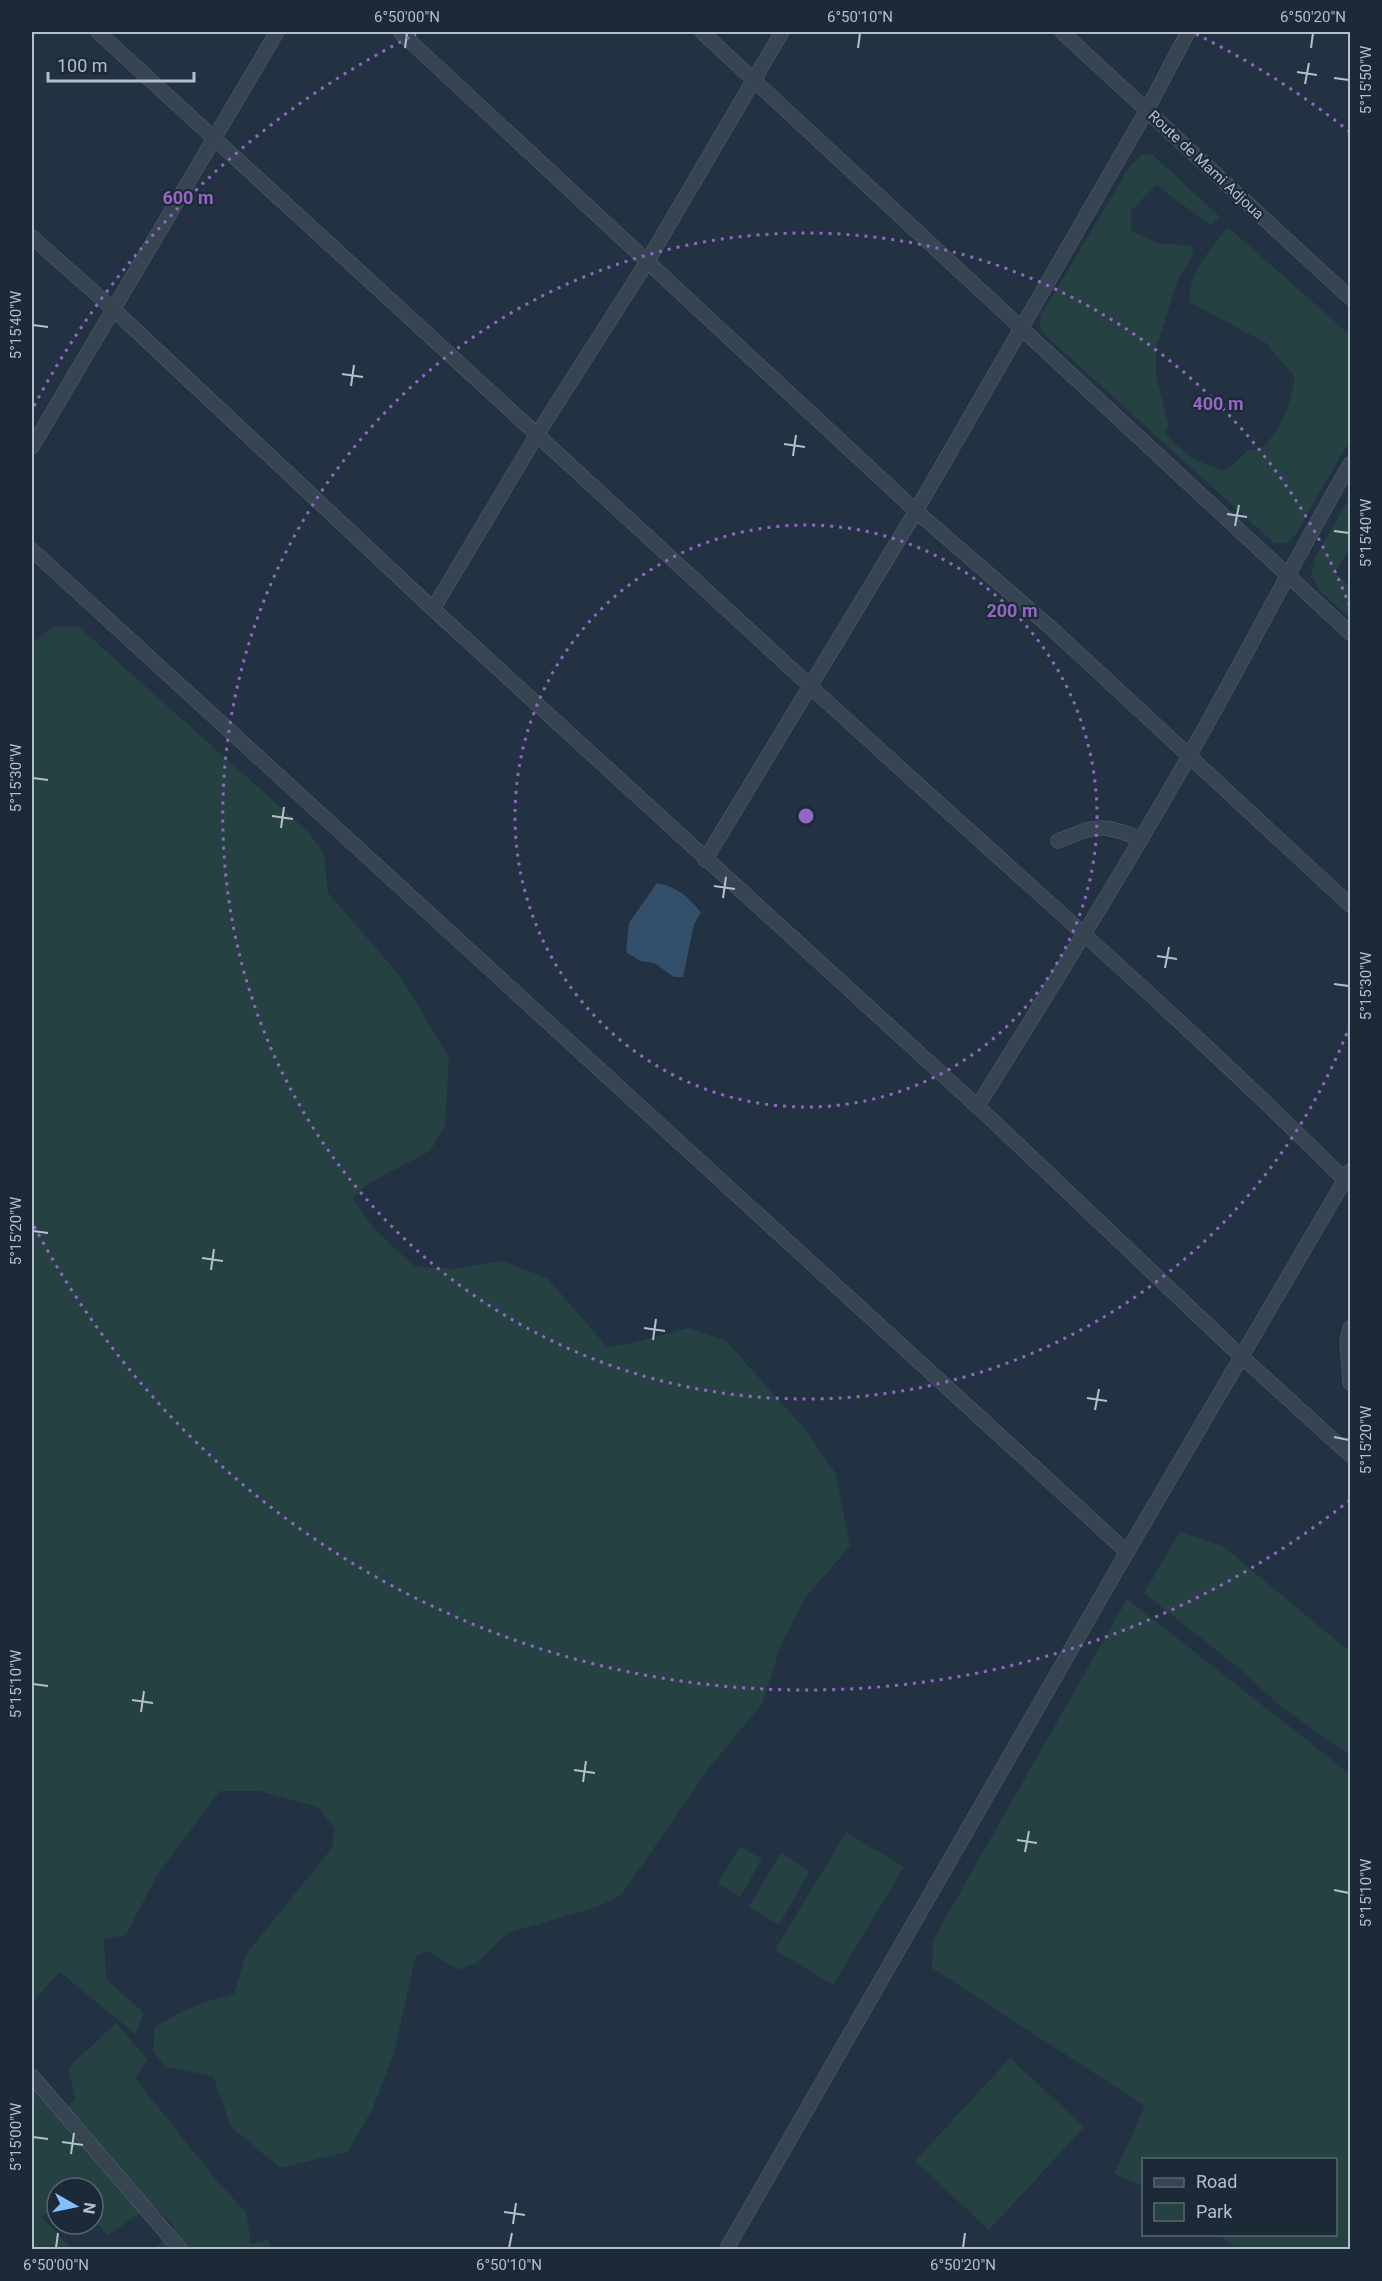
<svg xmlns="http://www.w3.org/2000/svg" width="1382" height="2281" font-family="Roboto,sans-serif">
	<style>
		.green { fill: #254142 }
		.water { fill: #344f6a }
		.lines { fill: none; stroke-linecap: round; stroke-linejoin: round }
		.minor-casing { stroke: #55626f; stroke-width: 15 }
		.minor { stroke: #374451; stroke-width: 14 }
		.ticks { fill: none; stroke: #b4bfcc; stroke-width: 2 }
		.ring { fill: none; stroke: #9267c4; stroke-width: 3; stroke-dasharray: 3 6 }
		.labels { text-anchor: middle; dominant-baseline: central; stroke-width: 4.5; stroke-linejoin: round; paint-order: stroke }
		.street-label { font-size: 15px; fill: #b4bfcc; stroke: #1c2936 }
		.centre { fill: #9267c4; stroke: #1c2936; stroke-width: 3 }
		.ring-label { font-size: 18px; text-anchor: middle; font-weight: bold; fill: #9267c4; stroke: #1c2936; stroke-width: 4.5; stroke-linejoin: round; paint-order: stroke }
		.neatline { fill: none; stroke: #b4bfcc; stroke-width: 2 }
		.ticks-label { font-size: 15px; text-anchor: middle; fill: #b4bfcc }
	</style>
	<rect width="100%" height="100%" fill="#233242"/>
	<path class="green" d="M1143 154 1153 155 1220 217 1211 225C1193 211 1173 200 1157 184L1131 211V231L1158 243 1192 246 1193 255 1178 279 1156 348V376L1169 426 1165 433C1182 453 1200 465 1226 471L1248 450 1261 449C1282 429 1291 405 1295 377L1266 343 1189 302C1189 272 1210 250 1228 227L1350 335V440L1295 535 1287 543H1274L1045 335 1040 326 1041 315 1128 169Z
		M1350 497V547L1335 572 1350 587V618L1321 592 1311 576 1315 558Z
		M54 626 79 627 307 831 324 853 328 893 401 977 449 1058 445 1126 430 1151 369 1183 353 1198 373 1228 415 1267 453 1269 503 1261 547 1278 607 1347 629 1344 688 1328 726 1341 804 1428 836 1474 850 1546 805 1598 782 1642 762 1704 709 1768 622 1894 600 1906 508 1933 477 1963 458 1970 429 1951 416 1955 393 2056 372 2110 347 2152 280 2168 231 2127 213 2076 165 2067 153 2051 155 2027C180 2011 205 2001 234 1994L246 1954 332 1848 334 1828 318 1807 260 1791H220L156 1877 126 1935 104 1939 106 1979 144 2013 135 2034 60 1972 32 2002V643Z
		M1180 1532 1223 1546 1350 1652V1755L1280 1706 1240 1669 1144 1593Z
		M1127 1599 1350 1774V2249H1238L1218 2235 1336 2234V2160H1144L1143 2186 1114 2174 1145 2106 932 1968 933 1940Z
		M846 1832 904 1867 833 1985 775 1950Z
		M740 1846 762 1859 740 1897 718 1884Z
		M781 1853 810 1871 779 1925 749 1907Z
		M116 2023 147 2059 135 2078 216 2180 246 2212 251 2244 267 2240 273 2249H155L175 2227 152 2205 108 2235 93 2220V2188H57V2214L41 2216 72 2249H32V2084L63 2111 75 2099 68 2068Z
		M1010 2058 1084 2127 989 2230 915 2161Z"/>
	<path class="water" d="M657 883C677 887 689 897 701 913L694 924 683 977H674L654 963 640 961 626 952 629 923Z"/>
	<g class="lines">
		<g class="minor-casing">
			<path id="minor" d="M98 32C336 249 573 468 810 686 990 852 1177 1012 1350 1185
				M400 32 916 511 1051 628 1350 905
				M702 32 1350 633
				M1062 32 1350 298
				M32 237 112 308 433 609 990 1118 1230 1346 1350 1455
				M32 447 277 32
				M32 550 1127 1552
				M433 609 538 433 647 262 782 32
				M1058 841C1094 826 1103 822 1140 839
				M705 860 916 511 1147 110 1188 32
				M977 1107C1049 992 1121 876 1188 758 1243 661 1294 561 1350 464
				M1350 1328 1347 1342 1350 1383
				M32 2076 181 2250
				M726 2250 1116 1571 1350 1171"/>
		</g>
		<use href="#minor" class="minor"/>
	</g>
	<path class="ticks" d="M405 48 407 33M858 48 860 33M1311 48 1313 33M1297 72 1317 75M1334 78 1349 80M1305 84 1309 63M33 325 48 327M342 374 363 377M351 386 354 365M784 444 805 447M793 456 796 435M1227 514 1247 517M1235 526 1239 505M1334 531 1349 533M33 778 48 780M272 816 293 819M281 828 284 807M714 886 735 889M723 898 726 877M1157 956 1177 959M1165 968 1169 947M1334 984 1349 986M33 1231 48 1233M202 1258 223 1261M211 1270 214 1249M644 1328 665 1331M653 1340 656 1319M1087 1398 1107 1401M1095 1410 1099 1389M1334 1437 1349 1440M33 1684 48 1686M132 1700 153 1703M141 1712 144 1691M574 1770 595 1773M583 1782 586 1761M1017 1840 1037 1843M1025 1852 1029 1831M1334 1890 1349 1893M33 2137 48 2139M62 2142 83 2145M71 2154 74 2133M504 2212 525 2215M513 2224 516 2203M56 2248 58 2233M509 2248 512 2233M963 2248 965 2233"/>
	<g class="ring">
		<circle cx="806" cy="816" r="291"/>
		<path d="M1350 1025A583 583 0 1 1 1350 607"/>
		<path d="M1350 1500A874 874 0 0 1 34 1226M34 406A874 874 0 0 1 416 34M1196 34A874 874 0 0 1 1350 132"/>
	</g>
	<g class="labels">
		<g class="street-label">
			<text transform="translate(1206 165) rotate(43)">Route de Mami Adjoua</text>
		</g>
	</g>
	<circle cx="806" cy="816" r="9" class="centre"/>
	<g class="ring-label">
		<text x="188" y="204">600 m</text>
		<text x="1218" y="410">400 m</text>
		<text x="1012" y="617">200 m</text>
	</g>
	<rect width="1382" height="2281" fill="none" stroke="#1c2936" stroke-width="66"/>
	<rect x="1142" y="2158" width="195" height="78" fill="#1c2936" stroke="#596572" stroke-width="1.5"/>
	<rect x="1154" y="2178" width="30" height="9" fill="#374451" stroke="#596572" stroke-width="1.5"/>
	<text x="1196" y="2188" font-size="18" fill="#b4bfcc">Road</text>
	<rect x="1154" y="2203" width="30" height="18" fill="#254142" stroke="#596572" stroke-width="1.5"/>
	<text x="1196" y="2218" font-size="18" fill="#b4bfcc">Park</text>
	<g transform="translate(75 2206) rotate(99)"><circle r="28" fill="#1c2936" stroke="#596572" stroke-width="1.5"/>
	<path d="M0-4.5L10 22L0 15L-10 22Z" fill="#85beff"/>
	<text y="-9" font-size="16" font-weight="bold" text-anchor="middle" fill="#b4bfcc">N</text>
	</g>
	<path d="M48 72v9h146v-9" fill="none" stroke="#b4bfcc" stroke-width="3"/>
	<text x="57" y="72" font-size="18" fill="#b4bfcc" stroke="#1c2936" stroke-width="4.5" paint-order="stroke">100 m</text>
	<rect x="33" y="33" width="1316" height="2215" class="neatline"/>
	<g class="ticks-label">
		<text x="407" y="22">6°50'00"N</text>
		<text x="860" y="22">6°50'10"N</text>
		<text x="1313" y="22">6°50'20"N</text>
		<text transform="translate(1366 80) rotate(-90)" y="5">5°15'50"W</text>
		<text transform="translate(16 325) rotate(-90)" y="5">5°15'40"W</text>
		<text transform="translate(1366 533) rotate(-90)" y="5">5°15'40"W</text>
		<text transform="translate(16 778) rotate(-90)" y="5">5°15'30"W</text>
		<text transform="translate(1366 986) rotate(-90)" y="5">5°15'30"W</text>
		<text transform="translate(16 1231) rotate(-90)" y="5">5°15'20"W</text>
		<text transform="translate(1366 1440) rotate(-90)" y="5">5°15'20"W</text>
		<text transform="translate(16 1684) rotate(-90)" y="5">5°15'10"W</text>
		<text transform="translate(1366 1893) rotate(-90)" y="5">5°15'10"W</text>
		<text transform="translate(16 2137) rotate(-90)" y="5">5°15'00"W</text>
		<text x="56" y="2270">6°50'00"N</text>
		<text x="509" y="2270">6°50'10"N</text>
		<text x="963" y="2270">6°50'20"N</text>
	</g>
</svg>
